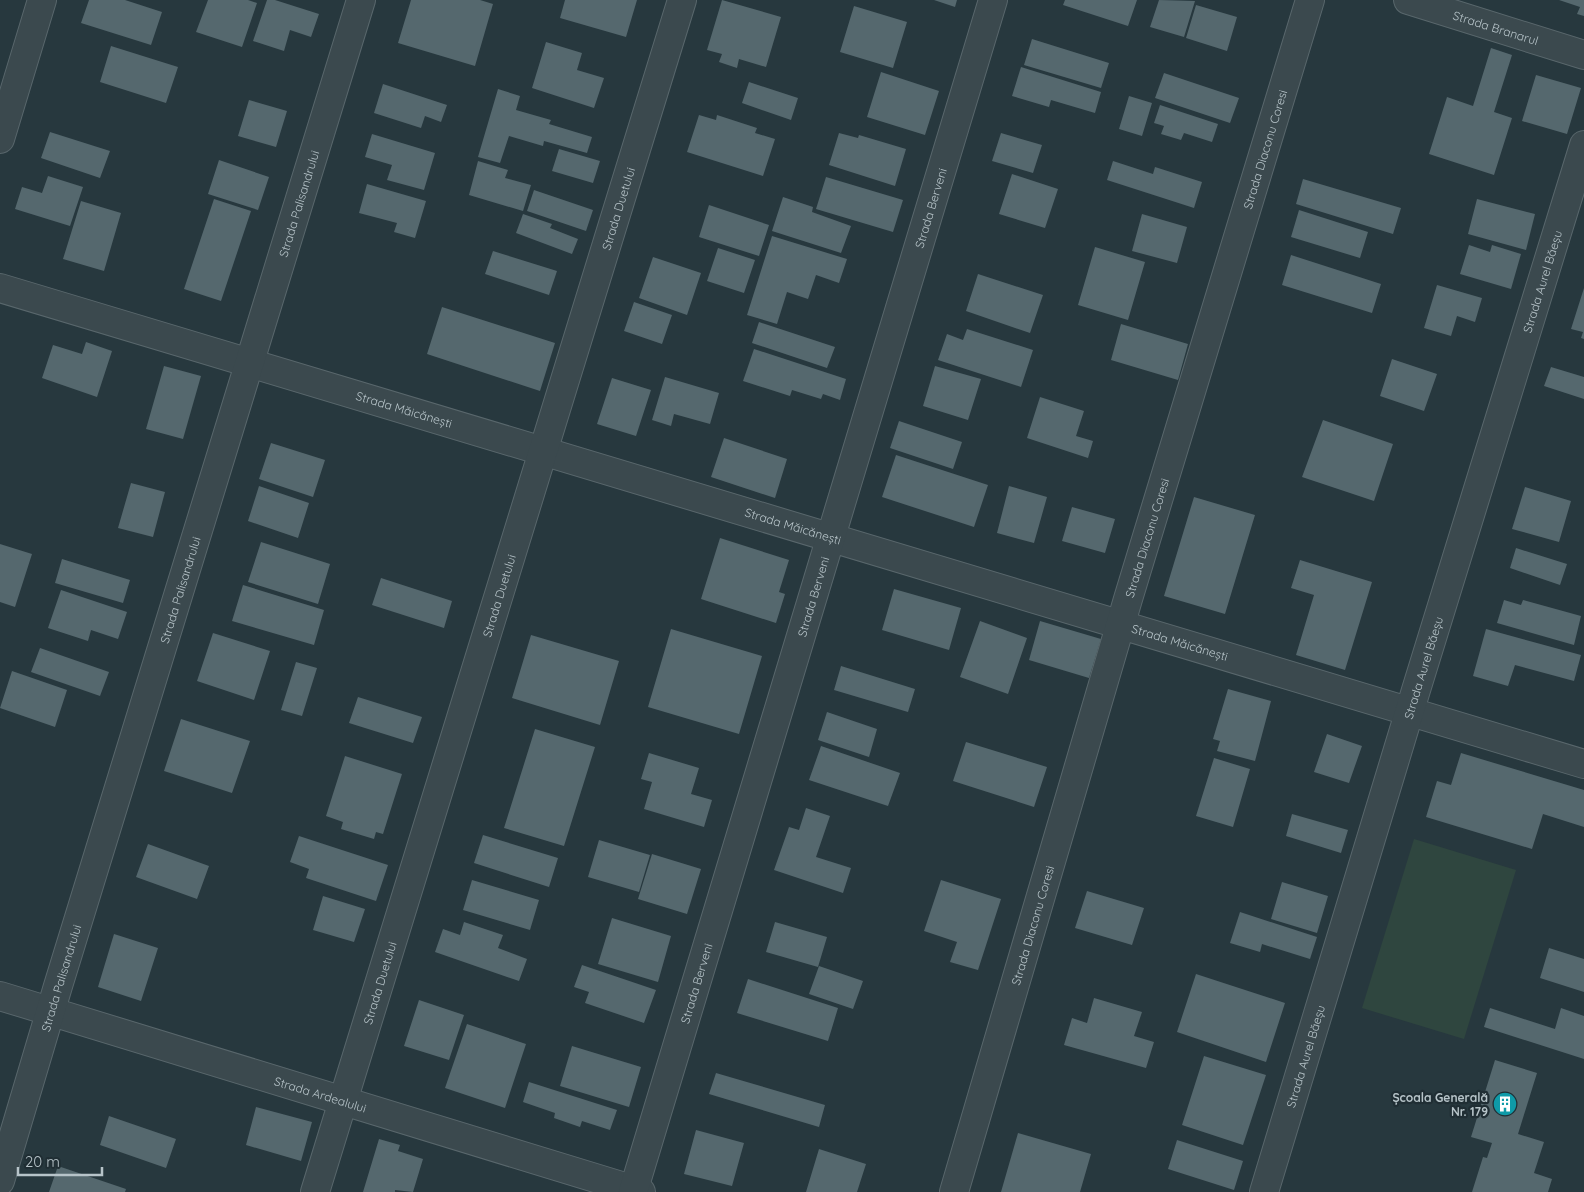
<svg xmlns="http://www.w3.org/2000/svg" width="1584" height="1192" font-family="Quicksand,sans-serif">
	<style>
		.garden { fill: #2f463f }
		.building { fill: #55686e }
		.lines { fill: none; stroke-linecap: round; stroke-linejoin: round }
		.minor-casing { stroke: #59676c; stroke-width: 30 }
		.minor { stroke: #3b494e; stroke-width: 28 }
		.labels { text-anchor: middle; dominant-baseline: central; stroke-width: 4.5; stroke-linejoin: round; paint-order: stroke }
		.street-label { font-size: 12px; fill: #b7c4c9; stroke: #202e34 }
		.poi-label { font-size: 12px; font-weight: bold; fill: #b7c4c9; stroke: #202e34; text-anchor: end }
	</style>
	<rect width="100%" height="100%" fill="#27383e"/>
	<path class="garden" d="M1414 839 1516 870 1464 1039 1362 1008Z"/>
	<path class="building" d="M89 0H125L162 12 151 45 81 23Z
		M208 0H248L257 3 242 47 196 32Z
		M267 0H275L319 14 311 37 290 30 284 51 253 41Z
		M411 0H480L493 4 475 66 398 43Z
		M565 0H637L626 37 560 18Z
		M722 0 781 17 766 67 739 59 737 68 719 62 722 54 707 50Z
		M934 0H957L955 7Z
		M1065 0H1137L1128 26 1063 5Z
		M1159 0 1195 1 1184 37 1150 27Z
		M1559 0H1584V16L1577 14 1580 7Z
		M1196 5 1237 17 1227 51 1186 38Z
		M854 6 907 22 893 68 840 52Z
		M1032 39 1109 63 1101 88 1024 65Z
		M546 42 582 53 577 70 604 78 594 108 532 88Z
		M111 46 178 67 166 103 100 82Z
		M1491 48 1512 55 1494 112 1512 118 1494 175 1429 154 1447 97 1473 106Z
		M1021 67 1101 92 1095 113 1051 100 1049 107 1012 96Z
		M881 72 939 91 925 135 867 117Z
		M1164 73 1239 98 1230 123 1155 98Z
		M1536 75 1581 88 1567 134 1522 121Z
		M749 82 798 98 791 120 742 103Z
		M383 84 447 105 441 122 425 116 421 128 374 113Z
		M498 89 520 96 516 110 551 120 549 124 592 137 587 153 544 141 543 146 509 136 500 163 478 157Z
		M1129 96 1152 103 1142 136 1119 129Z
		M249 100 287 111 276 147 238 136Z
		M1160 105 1218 124 1212 142 1184 133 1181 140 1161 134 1164 126 1154 123Z
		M699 115 716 120 717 115 757 128 755 133 775 139 763 176 687 152Z
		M50 132 110 151 100 178 41 158Z
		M839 133 858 138 859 135 906 149 895 186 829 165Z
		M1001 133 1042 145 1033 173 992 161Z
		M372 134 435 153 424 190 387 180 392 165 365 157Z
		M559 149 600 161 593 183 552 171Z
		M219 160 269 177 258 210 208 194Z
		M478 161 508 170 505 178 531 185 523 211 469 195Z
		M1113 161 1153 174 1155 167 1202 182 1194 208 1107 180Z
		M1012 174 1058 189 1045 228 999 214Z
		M48 176 83 187 70 226 15 209 22 187 42 193Z
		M826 177 903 200 893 232 816 209Z
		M1303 179 1401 208 1393 234 1296 204Z
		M367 184 426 201 415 238 394 232 397 223 359 213Z
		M534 190 593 210 586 231 527 211Z
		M783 197 813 207 812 212 851 226 841 253 772 231Z
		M214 199 251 211 221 301 184 289Z
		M1477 199 1535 214 1526 250 1468 234Z
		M81 201 121 213 104 271 63 259Z
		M709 205 769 225 759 256 699 237Z
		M1299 210 1368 232 1360 258 1291 237Z
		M523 214 552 224 550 228 578 239 572 254 516 233Z
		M1142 214 1187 227 1177 263 1132 251Z
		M772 236 847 259 839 283 816 275 808 299 787 292 777 324 747 315Z
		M1469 245 1490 252 1492 245 1521 254 1511 289 1460 274Z
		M1095 247 1145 262 1128 320 1078 305Z
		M718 248 755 260 744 293 707 281Z
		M493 251 557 271 549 295 485 274Z
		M1291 255 1381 284 1372 313 1282 285Z
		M653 257 701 273 687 315 639 298Z
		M978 274 1043 295 1030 333 966 311Z
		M1437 285 1482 298 1475 322 1457 316 1451 336 1424 328Z
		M1584 288V339L1581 338 1583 332 1571 329Z
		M634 302 672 315 662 344 624 331Z
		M442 307 555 343 540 391 427 354Z
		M759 322 835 347 827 368 752 343Z
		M1121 324 1188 344 1178 380 1111 360Z
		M967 329 1033 350 1021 387 938 360 947 334 963 340Z
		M86 342 112 351 97 397 42 378 53 345 82 354Z
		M754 349 846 379 840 400 823 394 821 399 792 390 790 396 743 381Z
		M1392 359 1437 374 1424 411 1380 396Z
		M164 366 201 376 183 439 146 429Z
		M935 366 981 379 968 420 923 406Z
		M1551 367 1584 377V399L1544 386Z
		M665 377 719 393 710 424 674 414 671 426 652 420Z
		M612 378 651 390 636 436 597 424Z
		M1040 397 1084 411 1076 436 1093 441 1088 458 1027 438Z
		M1323 420 1393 444 1374 501 1302 477Z
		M899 421 962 442 953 469 890 448Z
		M724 438 787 459 775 498 711 477Z
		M271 443 325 460 313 497 259 479Z
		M896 455 988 485 974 527 882 497Z
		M131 483 165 492 153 537 118 528Z
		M259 486 309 503 298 538 248 521Z
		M1009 486 1047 497 1034 543 997 533Z
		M1525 487 1571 501 1559 542 1512 529Z
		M1194 497 1255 515 1225 614 1164 596Z
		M1072 507 1115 519 1105 553 1062 541Z
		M720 538 789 560 779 592 785 594 776 623 701 599Z
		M261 542 330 564 318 604 248 582Z
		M0 544 32 554 15 607 0 602Z
		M1516 548 1567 564 1560 585 1510 568Z
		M62 559 130 580 123 603 55 583Z
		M1300 560 1372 582 1345 670 1296 655 1314 595 1291 588Z
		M381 578 452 601 444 628 372 605Z
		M243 585 324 610 314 645 232 621Z
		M894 589 961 608 949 650 882 630Z
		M61 590 127 612 118 639 91 630 88 641 48 628Z
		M1504 600 1521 605 1523 600 1581 616 1574 645 1497 623Z
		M980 621 1027 638 1008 694 960 677Z
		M1040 621 1101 639 1089 678 1029 660Z
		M671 629 762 656 739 734 648 707Z
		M1486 629 1581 655 1574 681 1515 665 1508 686 1473 676Z
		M213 633 270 651 254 700 197 681Z
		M531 635 619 661 600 725 512 698Z
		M40 648 109 672 100 696 31 672Z
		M296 662 317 668 302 716 281 710Z
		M841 666 915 689 908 712 834 690Z
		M12 671 67 690 55 727 0 708Z
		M1228 689 1271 701 1255 761 1217 751 1220 741 1213 739Z
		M358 697 422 717 413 743 349 723Z
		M827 712 877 729 869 757 818 740Z
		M181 719 250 741 232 793 164 771Z
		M535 729 595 747 564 846 504 828Z
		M1327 734 1362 746 1349 783 1314 772Z
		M966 742 1047 767 1034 807 953 781Z
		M821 746 900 773 888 806 809 780Z
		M649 753 699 768 691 794 712 800 704 827 644 809 652 782 641 779Z
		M1461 753 1584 790V827L1543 814 1532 849 1426 817 1437 781 1451 785Z
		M345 756 402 774 383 834 376 832 374 839 341 829 343 822 326 816Z
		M1214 758 1250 769 1233 827 1196 816Z
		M806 808 830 816 816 857 851 868 843 893 774 870 789 827 799 830Z
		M1292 814 1348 830 1341 853 1286 836Z
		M483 835 558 858 549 887 474 863Z
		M299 836 388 865 376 901 306 878 309 869 290 862Z
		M599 840 650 855 639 892 588 877Z
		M148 844 209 866 197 899 136 877Z
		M652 854 701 869 687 914 638 899Z
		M472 880 539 900 530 930 463 910Z
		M941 880 1001 899 978 970 950 962 957 942 924 931Z
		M1282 882 1328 896 1317 933 1271 919Z
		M1087 891 1144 908 1132 945 1075 928Z
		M323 896 365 909 354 942 313 930Z
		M1240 912 1317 937 1310 959 1262 944 1260 952 1230 943Z
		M612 918 671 936 658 982 598 964Z
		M464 922 503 935 498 948 527 959 519 981 435 952 443 929 460 935Z
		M775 922 827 937 818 967 766 952Z
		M114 934 158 948 141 1001 98 987Z
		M1549 948 1584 959V992L1540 978Z
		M582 965 656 990 644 1023 585 1003 589 992 574 987Z
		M819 966 863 981 853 1009 809 994Z
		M1196 974 1285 1003 1266 1062 1177 1032Z
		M748 979 838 1008 828 1041 737 1013Z
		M1094 998 1142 1012 1134 1036 1154 1042 1146 1068 1064 1045 1072 1018 1087 1023Z
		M419 1000 464 1015 449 1060 404 1046Z
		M1490 1008 1555 1029 1561 1008 1584 1016V1059L1484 1027Z
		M467 1024 526 1044 505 1108 445 1088Z
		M572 1046 641 1067 629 1107 560 1086Z
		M1204 1056 1266 1075 1243 1145 1182 1125Z
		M1495 1060 1537 1073 1518 1134 1544 1142 1534 1173 1552 1179 1548 1192H1472L1483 1157 1487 1158 1492 1143 1471 1137Z
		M716 1073 825 1105 819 1127 709 1094Z
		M529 1082 617 1110 610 1130 582 1121 580 1127 554 1118 555 1113 523 1102Z
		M256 1107 312 1122 301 1161 246 1145Z
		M109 1116 176 1139 166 1168 100 1145Z
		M696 1130 744 1143 732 1186 684 1174Z
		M1018 1133 1091 1154 1080 1192H1001Z
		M379 1139 400 1145 398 1151 423 1159 413 1192 395 1190V1192H363Z
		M1177 1140 1243 1161 1234 1190 1168 1169Z
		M819 1149 866 1164 857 1192H806Z
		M58 1166 126 1189 125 1192H49Z"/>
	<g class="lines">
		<g class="minor-casing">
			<g id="minor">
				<path id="s1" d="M1408 0 1584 55"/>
				<path d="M0 139 42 0"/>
				<path id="s2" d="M0 288C528 446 1056 604 1584 764"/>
				<path id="s3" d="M0 996 641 1192"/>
				<path id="s4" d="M0 1181 58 986 361 0"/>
				<path id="s5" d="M315 1192 682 0"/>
				<path id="s6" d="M633 1192 993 0"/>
				<path id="s7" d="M954 1192 1128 599 1310 0"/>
				<path id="s8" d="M1264 1192 1416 690 1584 145"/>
			</g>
		</g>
		<use href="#minor" class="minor"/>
	</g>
	<defs>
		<g id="building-disc" transform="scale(1.25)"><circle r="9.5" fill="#0f9aa8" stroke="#202e34"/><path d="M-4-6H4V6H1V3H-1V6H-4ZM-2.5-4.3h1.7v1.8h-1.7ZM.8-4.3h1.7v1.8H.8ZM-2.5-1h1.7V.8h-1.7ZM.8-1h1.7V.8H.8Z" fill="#fff"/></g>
	</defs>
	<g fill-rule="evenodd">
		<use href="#building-disc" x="1505" y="1104"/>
	</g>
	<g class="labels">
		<g class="street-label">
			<text stroke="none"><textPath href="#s1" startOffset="92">Strada Branarul</textPath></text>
			<text stroke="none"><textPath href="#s7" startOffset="1088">Strada Diaconu Coresi</textPath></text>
			<text stroke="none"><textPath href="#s4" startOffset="1022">Strada Palisandrului</textPath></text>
			<text stroke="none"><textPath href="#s6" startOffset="1028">Strada Berveni</textPath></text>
			<text stroke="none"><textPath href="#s5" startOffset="1029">Strada Duetului</textPath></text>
			<text stroke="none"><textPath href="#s8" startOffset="952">Strada Aurel Băeșu</textPath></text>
			<text stroke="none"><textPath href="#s2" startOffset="422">Strada Măicănești</textPath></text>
			<text stroke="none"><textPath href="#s2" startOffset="828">Strada Măicănești</textPath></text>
			<text stroke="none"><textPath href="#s7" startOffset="682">Strada Diaconu Coresi</textPath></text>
			<text stroke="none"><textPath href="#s4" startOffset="618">Strada Palisandrului</textPath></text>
			<text stroke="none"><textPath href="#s5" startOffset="624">Strada Duetului</textPath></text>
			<text stroke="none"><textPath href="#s6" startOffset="622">Strada Berveni</textPath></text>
			<text stroke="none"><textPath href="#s2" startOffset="1232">Strada Măicănești</textPath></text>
			<text stroke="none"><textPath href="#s8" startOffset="548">Strada Aurel Băeșu</textPath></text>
			<text stroke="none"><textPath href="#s7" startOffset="278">Strada Diaconu Coresi</textPath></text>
			<text stroke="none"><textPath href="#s4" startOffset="212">Strada Palisandrului</textPath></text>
			<text stroke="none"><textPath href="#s5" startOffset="219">Strada Duetului</textPath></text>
			<text stroke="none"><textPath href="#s6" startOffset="218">Strada Berveni</textPath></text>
			<text stroke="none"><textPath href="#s8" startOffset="142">Strada Aurel Băeșu</textPath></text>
			<text stroke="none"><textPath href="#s3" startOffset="335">Strada Ardealului</textPath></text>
		</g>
		<g class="poi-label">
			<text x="1488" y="1097">Școala Generală<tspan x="1488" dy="14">Nr. 179</tspan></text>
		</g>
	</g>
	<path d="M18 1167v8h84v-8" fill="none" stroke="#b7c4c9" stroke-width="2.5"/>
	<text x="25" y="1167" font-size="15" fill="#b7c4c9" stroke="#202e34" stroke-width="4" paint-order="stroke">20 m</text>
</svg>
